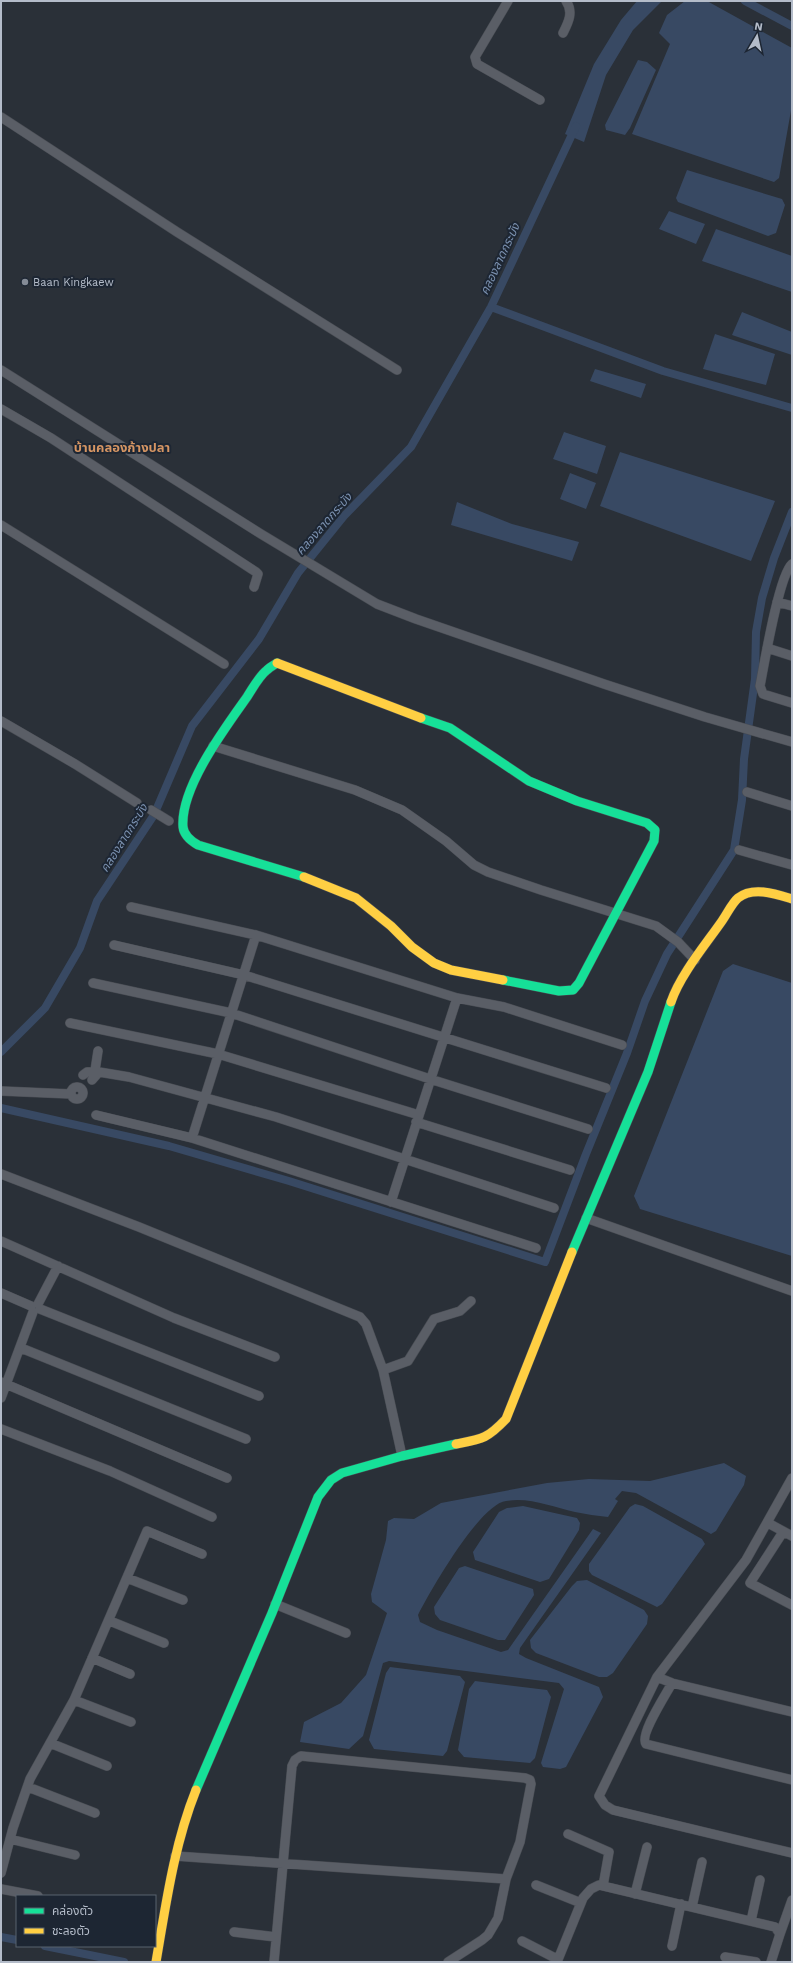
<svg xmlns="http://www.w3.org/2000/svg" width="793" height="1963" font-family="'Work Sans','Noto Sans Thai',sans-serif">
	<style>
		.water { fill: #384963 }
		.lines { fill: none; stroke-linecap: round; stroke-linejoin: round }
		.canal { stroke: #384963; stroke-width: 8 }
		.street-casing { stroke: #484c53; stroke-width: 10 }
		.fast-casing { stroke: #484c53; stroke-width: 10 }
		.slow-casing { stroke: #484c53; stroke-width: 10 }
		.street { stroke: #5a5e66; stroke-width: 9 }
		.fast { stroke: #16e098; stroke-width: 9 }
		.slow { stroke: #ffcf43; stroke-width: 9 }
		.poi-dot { fill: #848b96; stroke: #1d2633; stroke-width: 1.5 }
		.labels { text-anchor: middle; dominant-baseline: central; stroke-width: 4; stroke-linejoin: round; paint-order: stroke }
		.poi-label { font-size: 11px; fill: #b4bcc9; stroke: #1d2633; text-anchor: start }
		.water-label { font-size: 12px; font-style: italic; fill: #7c92b1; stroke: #1d2633 }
		.quarter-label { font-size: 13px; font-weight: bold; fill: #d59563; stroke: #1d2633 }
	</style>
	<rect width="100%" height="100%" fill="#2a3038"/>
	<path class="water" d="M637 1H662L633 30 606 75 584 142 565 134 594 64 621 20Z
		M685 1H707L792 48V105L779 178 774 182 632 134 670 44 659 33 667 15Z
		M638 60 647 62 656 70 630 128 625 135 606 130 605 125Z
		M687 170 782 199 785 205 776 233 768 236 678 202 676 198Z
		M669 211 705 224 696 244 659 229Z
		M716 229 792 256V292L702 261Z
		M742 312 792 332V355L732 335Z
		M715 334 775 354 766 385 703 369Z
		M595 369 646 384 641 398 590 381Z
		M564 432 606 446 597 474 553 459Z
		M620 452 775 501 751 561 600 506Z
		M570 473 596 483 586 509 560 499Z
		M457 502 512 524 579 542 572 561 451 525Z
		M733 964 792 983V1256L640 1209 634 1196 723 971Z
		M724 1463 746 1476 744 1485 716 1531 711 1534 636 1493 622 1491 615 1499 618 1501 608 1517C597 1516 586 1514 575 1512 552 1507 530 1497 506 1501 480 1504 430 1591 418 1615L420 1622 437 1630 501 1652 508 1650 593 1529 601 1533 520 1648 519 1654 526 1658 599 1687 603 1697 566 1767 560 1769 543 1767 541 1763 564 1689 559 1683 389 1661 383 1663 363 1736 349 1749 300 1742 304 1722 341 1703 366 1675 387 1613 372 1602 371 1594 386 1540 388 1521 394 1518 414 1519 441 1503 547 1483 589 1479 650 1481Z
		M635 1504 643 1506 702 1539 705 1544 662 1604 657 1607 592 1575 589 1571V1564L630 1507Z
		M523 1506 577 1518 580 1523 579 1530 549 1579 540 1582 475 1560 473 1552 499 1512 507 1508Z
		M465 1566 533 1589 534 1595 505 1640H498L440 1620 435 1614 434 1607 459 1568Z
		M587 1580 644 1610 648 1616 647 1624 613 1673 607 1677H599L536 1653 531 1648 530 1640 572 1586 577 1581Z
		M390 1667 460 1676 465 1682 447 1751 443 1756 374 1749 369 1740 386 1673Z
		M475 1681 547 1690 551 1697 535 1758 530 1763 464 1757 458 1750 469 1689Z"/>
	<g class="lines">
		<path class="canal" d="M745 1 792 26
			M491 307 663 371 792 408
			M1 1052 45 1008 80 948 97 901 154 815 192 726 259 639 298 573 344 516 411 447 491 307 576 126
			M1 1108 169 1146 289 1181 545 1262 586 1154 627 1053 645 1001 667 954 734 850 742 800 744 759 755 679 756 632 762 598 774 558 792 512
			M1 1937 17 1940
			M45 1946 124 1962"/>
		<g class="street-casing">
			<path id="street" d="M508 1 475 57 477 64 540 100
				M563 33C568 23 574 12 566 1
				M1 117 177 232 397 370
				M1 370 261 534 377 604 416 619 604 684 705 717 792 742
				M1 409 51 438 256 572 258 574 254 587
				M1 525 224 664
				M792 564C779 575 764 665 760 686L763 694 792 703
				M777 602 792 606
				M767 648 792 656
				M1 721 75 764 137 803
				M213 746 355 790 402 810 446 841 474 865 488 872 541 890 656 926 678 942 695 960
				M747 792 792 806
				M151 810 169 821
				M739 850 792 865
				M131 907 256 935 457 998 504 1007 622 1045
				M114 945 244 975 606 1088
				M93 983 231 1013 430 1079 588 1129
				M70 1023 218 1054 419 1115
				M99 1072 129 1077 276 1117 554 1208
				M83 1075 87 1072H99L92 1080
				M94 1077 98 1051
				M71 1093a6 6 0 1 1 12 0a6 6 0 1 1-12 0Z
				M1 1091 71 1094
				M96 1115 192 1138 536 1248
				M416 1122 570 1170
				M192 1138 256 935
				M1 1174 139 1227 360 1317 366 1324 383 1370 402 1456
				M391 1202 457 998
				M586 1218 792 1291
				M1 1241 174 1318 275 1357
				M1 1293 31 1306
				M38 1304 58 1266
				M40 1309 259 1396
				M21 1348 246 1439
				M383 1370 408 1361 434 1319 460 1311 471 1301
				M1 1382 227 1478
				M1 1398 33 1312
				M1 1429 110 1471 212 1517
				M792 1478 746 1560 657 1677 599 1796 605 1805 613 1810 792 1853
				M768 1523 792 1536
				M783 1532 750 1583 792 1605
				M127 1578 183 1600
				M275 1604 346 1633
				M110 1621 164 1643
				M92 1658 130 1674
				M657 1677 672 1683 792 1712
				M672 1683C667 1693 639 1735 646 1744L792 1780
				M74 1700 131 1722
				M50 1743 107 1766
				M28 1787 95 1813
				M568 1834 609 1852 603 1886
				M10 1839 75 1855
				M175 1856 506 1879
				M1 1873 13 1828 30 1779 74 1700 147 1531 202 1554
				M536 1885 581 1903
				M1 1889 38 1896
				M635 1894 647 1847
				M692 1907 702 1862
				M751 1921 760 1880
				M234 1932 276 1937
				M780 1934 792 1900
				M522 1941 557 1959
				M672 1946 681 1904
				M725 1957 756 1962
				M274 1962 292 1766 295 1760 301 1756 525 1778 530 1780 531 1784 520 1842 506 1879 498 1918 488 1935 482 1940 448 1962
				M557 1962 583 1898 591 1889 599 1885 775 1927 780 1934 771 1962"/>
		</g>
		<g class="fast-casing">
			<path id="fast" d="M277 663C274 665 270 667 267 670 259 676 253 688 247 697 225 728 180 788 183 827 184 836 191 841 198 845L304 877
				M421 718 450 728 529 781 577 801 647 823 655 830 654 841 579 983 573 990 559 991 503 980
				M572 1252 648 1072 671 1002
				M196 1790 272 1613 318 1497 331 1480 342 1473 402 1456 456 1444"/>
		</g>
		<g class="slow-casing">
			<path id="slow" d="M277 663 421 718
				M304 877 356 898 391 926 412 947 434 963 451 970 503 980
				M671 1002C680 975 706 944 722 921 727 914 732 903 738 898 753 886 776 894 792 899
				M456 1444C482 1439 487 1439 506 1419L572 1252
				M156 1962C166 1904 174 1845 196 1790"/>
		</g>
		<use href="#street" class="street"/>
		<use href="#fast" class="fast"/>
		<use href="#slow" class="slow"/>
	</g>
	<circle class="poi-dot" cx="25" cy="282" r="4"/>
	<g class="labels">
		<g class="poi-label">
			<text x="33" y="282">Baan Kingkaew</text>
		</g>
		<g class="water-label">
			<text transform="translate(500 259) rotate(-65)">คลองลาดกระบัง</text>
			<text transform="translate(324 524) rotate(-49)">คลองลาดกระบัง</text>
			<text transform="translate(124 838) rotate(-58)">คลองลาดกระบัง</text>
		</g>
		<g class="quarter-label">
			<text x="122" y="447">บ้านคลองก้างปลา</text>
		</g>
	</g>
	<rect width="793" height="1963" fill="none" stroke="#b4bcc9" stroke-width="4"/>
	<rect x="16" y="1895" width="140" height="52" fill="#1d2633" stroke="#59626f"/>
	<rect x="24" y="1908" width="20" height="6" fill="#16e098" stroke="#59626f"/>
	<text x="52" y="1915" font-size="12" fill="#b4bcc9">คล่องตัว</text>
	<rect x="24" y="1928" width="20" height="6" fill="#ffcf43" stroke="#59626f"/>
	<text x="52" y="1935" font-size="12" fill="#b4bcc9">ชะลอตัว</text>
	<g transform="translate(757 36) rotate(9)" stroke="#1d2633" stroke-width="3" paint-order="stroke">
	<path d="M0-3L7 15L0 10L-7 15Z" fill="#b4bcc9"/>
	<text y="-6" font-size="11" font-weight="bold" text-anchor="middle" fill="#b4bcc9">N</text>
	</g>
</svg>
